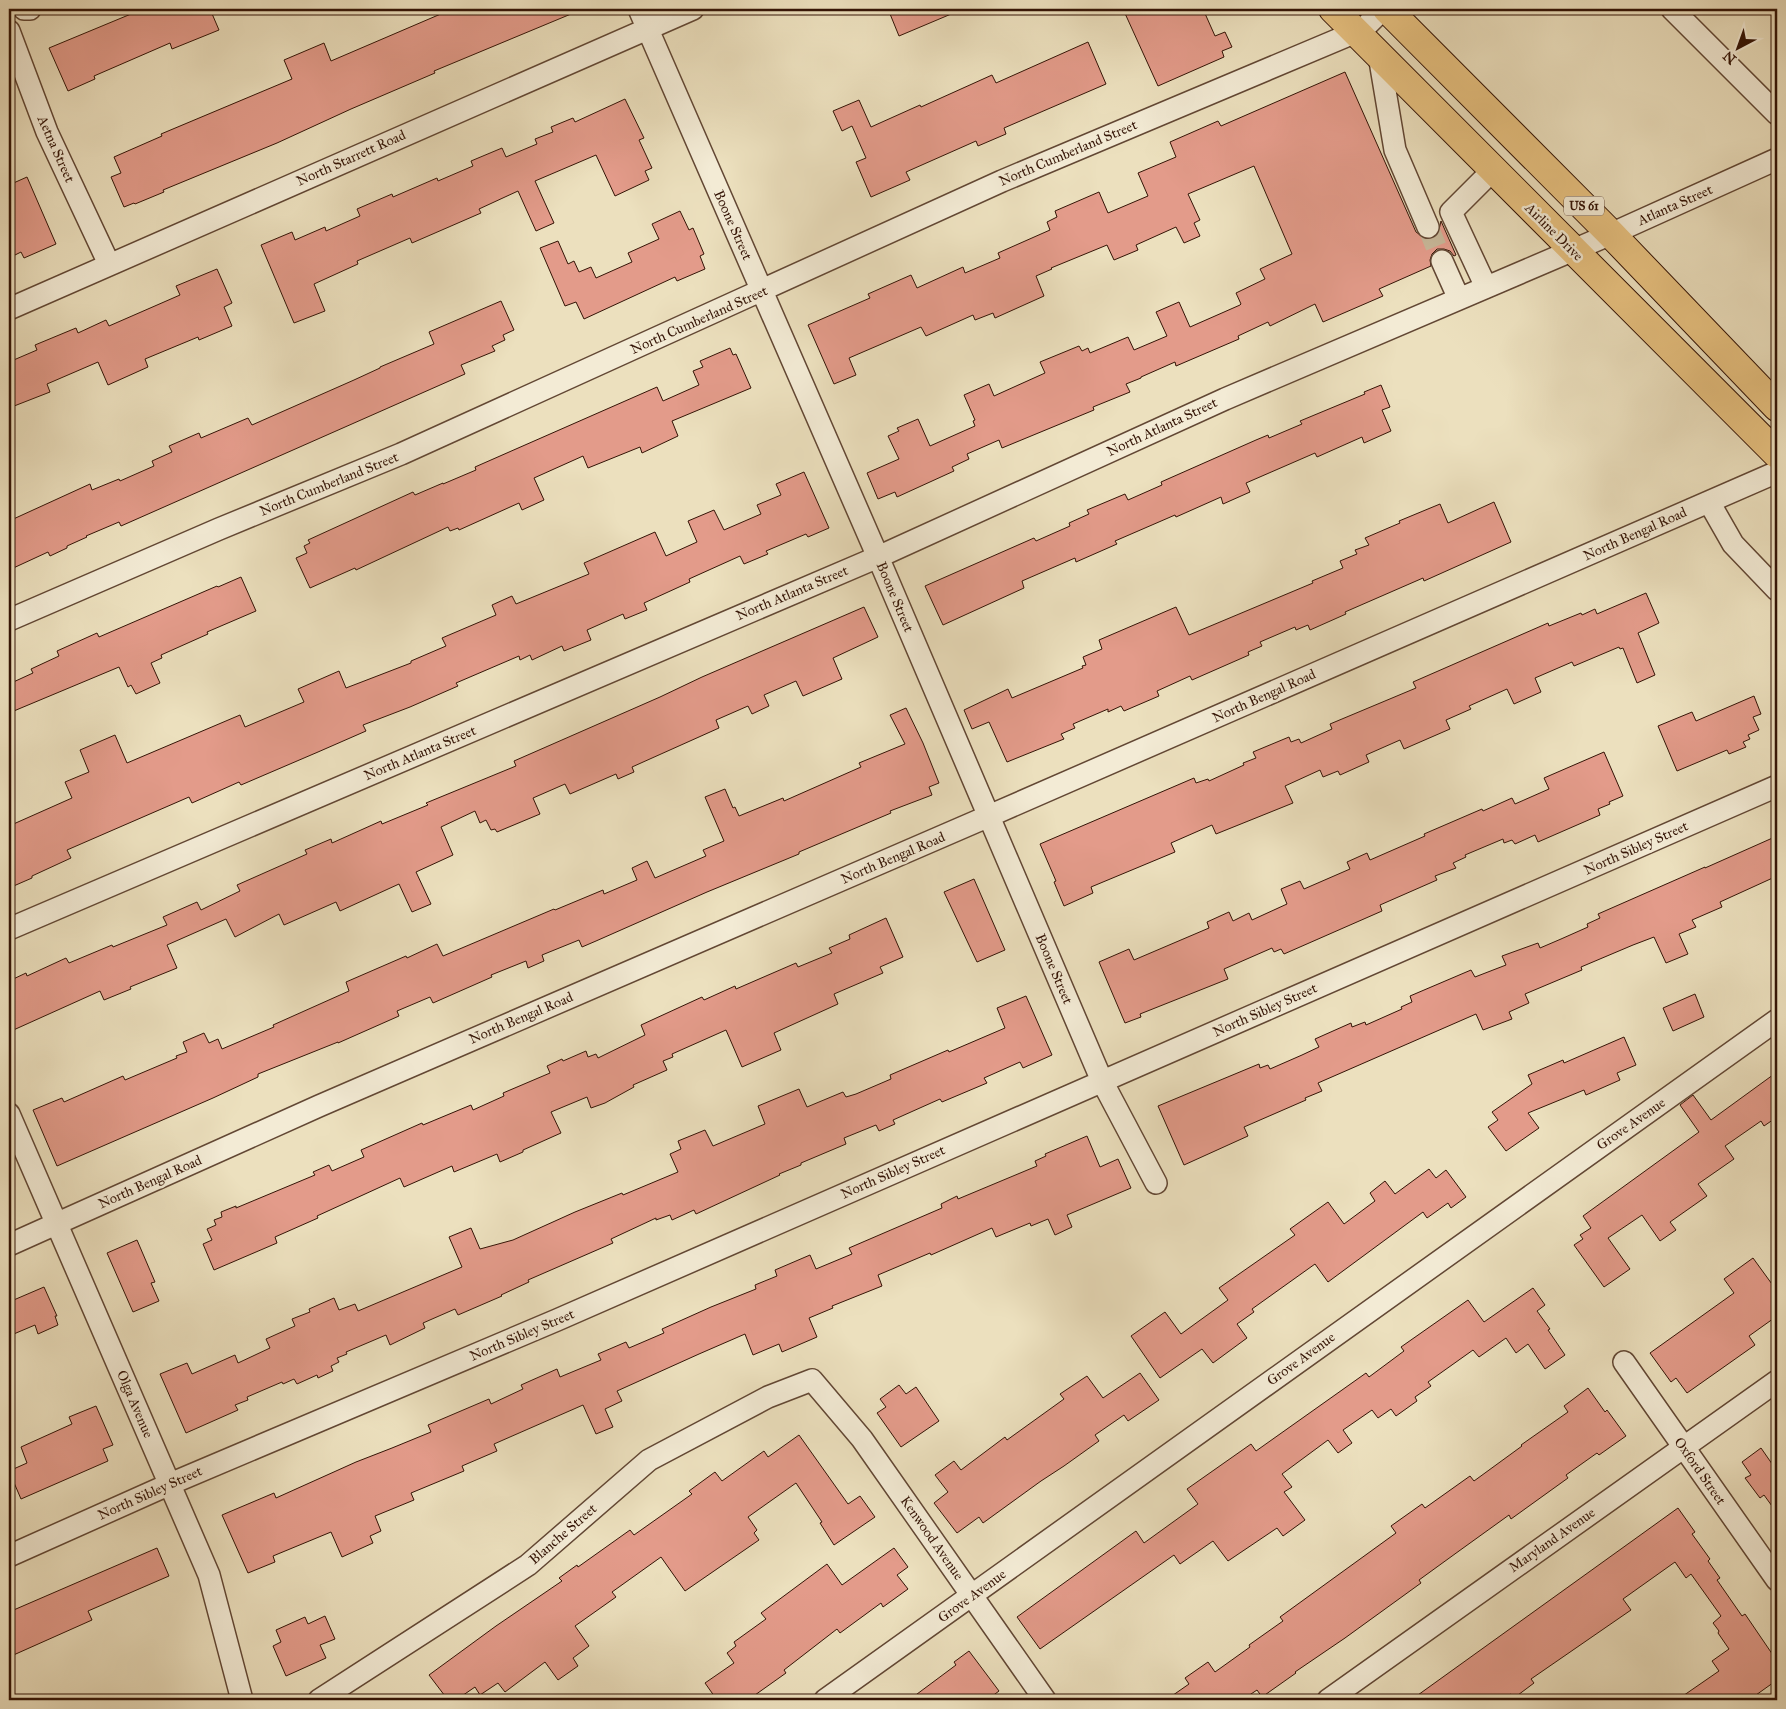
<svg xmlns="http://www.w3.org/2000/svg" width="1786" height="1709" font-family="'IM FELL Great Primer',serif">
	<style>
		.building { fill: #e39b8a; stroke: #341406 }
		.lines { fill: none; stroke-linecap: round; stroke-linejoin: round }
		.minor-tunnel { stroke: #c7b799; stroke-width: 21; stroke-dasharray: 21 11; stroke-linecap: butt }
		.minor-casing { stroke: #624734; stroke-width: 24 }
		.highway-casing { stroke: #341406; stroke-width: 30 }
		.minor { stroke: #f3ebd5; stroke-width: 21 }
		.highway { stroke: #e6c07f; stroke-width: 28 }
		.labels { text-anchor: middle; dominant-baseline: central; stroke-width: 5; stroke-linejoin: round; paint-order: stroke }
		.shield { fill: #f3ebd5; stroke: #6d5444; stroke-width: 1 }
		.shield-label { font-size: 12px; font-weight: bold; fill: #341406 }
		.street-label { font-size: 14px; fill: #341406; stroke: #f3ebd5 }
	</style>
	<rect width="100%" height="100%" fill="#ece0be"/>
	<filter id="stains"><feTurbulence type="fractalNoise" baseFrequency=".004" numOctaves="4"/><feColorMatrix values="0 0 0 0 .2 0 0 0 0 .09 0 0 0 0 .02 0 0 0 .5 -.17"/></filter>
	<radialGradient id="worn" r=".72"><stop offset=".6" stop-color="#630" stop-opacity="0"/><stop offset="1" stop-color="#630" stop-opacity=".3"/></radialGradient>
	<path class="building" d="M143 9H210L219 30 172 49 170 43 94 76 95 79 68 91 49 48Z
		M441 9H583L434 71 435 73 351 109 277 143 163 190 164 192 135 204 134 203 124 207 111 177 121 173 114 157 162 136 161 134 292 79 284 60 324 43 331 61 443 13Z
		M888 9H963L899 36Z
		M1123 9H1203L1215 36 1225 32 1232 47 1222 51 1224 57 1158 86Z
		M1088 42 1106 84 1004 128 1006 134 978 146 976 141 906 172 910 180 871 197 856 162 866 158 852 126 842 131 833 111 859 100 871 127 920 105 921 107 992 75 996 83Z
		M1345 72 1416 232 1426 239 1433 238 1438 234 1441 221 1456 255 1454 256 1450 251 1444 249H1437L1432 254 1430 260 1431 266 1379 289 1383 296 1323 322 1315 304 1270 326 1268 322 1238 336 1239 339 1176 366 1175 362 1141 377V378L1126 384 1130 392 1093 407 1094 410 1002 448 999 440 967 454 969 459 952 467 954 471 897 497 895 492 878 499 867 473 899 459 888 436 899 431 897 428 918 419 930 446 975 426 973 421 975 420 964 395 989 384 994 396 1045 373 1040 362 1079 346 1082 351 1088 348 1090 353 1128 337 1134 350 1167 336 1156 312 1179 302 1190 327 1240 305 1241 304 1236 293 1265 279 1260 269 1292 254 1254 166 1188 194 1200 220 1194 223 1200 236 1184 243 1176 227 1136 245 1138 250 1114 260 1107 245 1051 268 1052 269 1036 276 1044 296 995 318 993 313 975 320 973 315 926 336 921 327 849 358 856 375 834 384 808 325 870 298 868 294 911 275 917 288 963 267 965 273 1000 258 998 253 1050 230 1047 222 1057 217 1055 211 1099 192 1108 213 1148 196 1138 173 1176 157 1170 142 1218 121 1221 126Z
		M625 99 644 138 639 140 652 168 645 171 649 180 615 196 596 155 535 181 554 223 536 231 518 191 479 209 481 213 412 243 410 238 357 261 358 264 314 284 325 311 294 323 261 245 292 232 295 240 325 227 326 231 360 216 357 209 392 194 393 197 437 178 438 181 473 166 471 161 502 148 506 157 537 144 535 139 553 132 551 127 573 118 575 122Z
		M27 177 56 244 24 258 21 252 9 258V185Z
		M680 211 689 230 693 228 704 254 700 256 705 269 677 281 675 277 584 319 576 302 565 306 540 248 558 241 568 264 574 261 579 272 591 267 596 278 632 262 628 253 659 239 652 224Z
		M217 269 232 303 224 307 232 326 199 340 198 337 145 359 148 367 108 385 98 362 47 384 50 392 9 408V362L37 350 35 345 76 328 78 333 106 320 109 326 180 295 176 286Z
		M501 301 514 330 503 335 505 340 492 346 495 351 461 365 465 374 121 526 119 522 86 536 87 537 67 546V548L50 556 48 552 9 570V521L90 484 92 490 119 479 120 481 154 466 152 461 172 452 169 446 199 433 201 438 248 418 252 425 354 380 380 368V367L434 344 429 332Z
		M730 348 733 355 736 354 751 388 672 421 678 436 642 453 640 447 588 468 583 456 534 478 544 500 522 510 519 503 459 530 458 528 450 531 448 527 356 570 355 568 310 588 296 558 307 553 304 546 310 543 308 540 413 492 415 495 443 483V484L476 470 475 467 657 387 663 401 699 385 693 371 703 367 700 361Z
		M1381 385 1390 407 1382 410 1391 431 1364 443 1362 437 1317 457 1315 453 1246 483 1250 492 1223 504 1221 497 1176 517 1175 515 1115 541 1117 544 1076 562 1075 558 1022 581 1024 588 943 625 925 586 1034 538 1036 541 1070 526 1069 523 1089 514 1087 510 1125 494 1128 500 1162 485 1161 482 1256 440 1268 435 1269 438 1302 424 1300 421 1365 394 1364 392Z
		M804 472 829 528 808 537 806 534 766 551 768 554 744 564 740 556 689 579 690 582 644 603 647 610 625 619 623 614 587 630 591 640 564 651 562 646 532 660 530 655 520 660 519 656 456 683 458 686 410 707 363 725 366 731 318 752 241 785 239 782 192 803 189 797 113 830 67 850 71 858 32 876V878L9 888V826L72 798 65 782 89 772 80 750 115 735 127 763 240 715 245 727 304 702 298 689 339 671 346 688 411 663V661L446 646 442 638 496 615 492 605 512 596 516 604 589 574 584 563 655 532 666 556 697 542 688 521 714 510 724 530 761 514 757 505 781 495 776 484Z
		M1494 502 1511 542 1424 581 1423 578 1345 612 1346 614 1310 630 1308 625 1296 630 1295 627 1260 642 1262 646 1248 652 1249 655 1192 680 1190 676 1157 691 1159 696 1124 711 1121 706 1108 712V709L1073 724 1075 728 1061 734 1064 739 1007 762 989 722 972 729 964 710 1008 689 1012 698 1083 668 1082 666 1086 665 1083 657 1102 649 1099 640 1176 607 1189 635 1313 583 1312 581 1343 568 1340 561 1357 554 1355 550 1369 545 1365 538 1400 523 1399 521 1440 504 1448 523Z
		M241 577 256 611 207 632 208 634 161 655 162 658 151 663 160 683 136 694 131 685 128 687 119 667 9 713V684L33 673 31 669 59 656 57 651 97 633 99 637 217 586 218 587Z
		M1646 593 1659 623 1638 633 1655 675 1637 683 1623 648 1620 649 1619 647 1574 666 1572 662 1535 678 1541 692 1514 704 1507 689 1469 706 1471 709 1446 720 1450 729 1404 749 1400 740 1366 755 1369 762 1340 775 1338 771 1323 777 1320 770 1285 786 1293 803 1216 834 1212 825 1171 843 1175 852 1091 887 1093 893 1064 906 1054 882 1056 881 1040 844 1194 778 1196 783 1208 779 1209 781 1244 765 1243 763 1256 758 1253 752 1289 737 1291 742 1299 739 1301 743 1332 729 1330 724 1416 688 1413 682 1548 623 1549 626 1581 613 1582 615 1595 609 1597 614Z
		M864 607 878 637 833 658 842 679 803 696 796 681 764 695 769 706 752 714 748 706 716 720 719 728 632 767 634 772 618 779 616 774 570 794 565 784 533 798 540 814 497 832 495 829 491 830 486 820 480 823 475 811 441 827 453 855 416 872 431 904 412 912 399 884 340 911 336 902 284 925 279 914 235 937 226 919 167 945 177 968 130 987 131 989 104 1000 100 991 9 1032V981L26 973 27 976 66 958 69 963 112 945 113 947 167 925 163 917 197 902 201 910 240 891 237 885 307 854 305 850 331 839 332 843 381 821 382 824 428 805 426 803 516 766 514 761 660 697 702 677Z
		M1754 696 1761 714 1753 717 1759 730 1748 735 1750 739 1743 742 1746 747 1729 754 1727 750 1677 771 1658 726 1692 712 1696 721Z
		M906 708 923 743 939 783 929 787 932 795 890 811 891 813 799 852V854L707 892 596 941 582 947 579 940 542 955 544 961 528 968 526 961 491 975 492 977 433 1003 430 997 397 1011 399 1016 338 1043V1042L258 1074V1077L213 1098 57 1166 33 1110 62 1098 64 1102 123 1076 125 1080 177 1058 176 1056 187 1052 183 1042 204 1033 209 1043 218 1039 222 1049 274 1027 273 1025 349 991 346 982 406 956 407 958 437 944 443 956 554 909 555 910 603 890 604 894 637 880 632 868 647 861 655 878 706 856 703 850 724 841 705 797 725 789 733 808 735 807 739 816 783 798 784 801 861 767 859 763 905 744 890 715Z
		M1604 752 1623 796 1609 802 1610 804 1598 809 1600 815 1538 842 1535 835 1515 844 1512 840 1504 843 1503 839 1465 855 1466 857 1453 863 1456 868 1435 876 1437 880 1380 905 1382 911 1284 954 1281 949 1274 952 1272 948 1224 969 1228 979 1140 1014 1141 1017 1125 1023 1099 962 1129 949 1134 960 1209 928 1207 922 1229 912 1233 921 1249 913 1252 920 1287 904 1281 889 1300 881 1304 889 1350 869 1347 862 1367 853 1370 860 1425 836 1424 834 1482 809 1483 811 1512 798 1515 804 1549 789 1544 778Z
		M1777 836V876L1720 902 1722 907 1692 920 1696 927 1679 934 1688 954 1666 963 1654 937 1633 945 1581 967 1582 970 1525 994 1529 1003 1509 1012 1512 1019 1483 1030 1476 1014 1318 1083 1322 1091 1305 1098 1306 1100 1244 1127 1248 1136 1184 1165 1158 1106 1259 1064 1260 1068 1268 1065 1270 1069 1302 1055 1319 1047 1315 1039 1351 1023 1352 1027 1365 1022 1366 1025 1402 1009 1401 1007 1412 1002 1410 996 1471 970 1475 977 1506 965 1502 956 1538 943 1540 948 1561 939 1588 927 1587 924 1600 918 1598 914 1705 867V868Z
		M974 879 1005 950 977 962 944 892Z
		M886 918 903 957 880 967 883 973 834 994 838 1004 774 1033 781 1050 742 1067 726 1030 672 1054 673 1057 663 1061 667 1070 633 1085 634 1087 605 1103 591 1108 587 1097 551 1112 561 1133 523 1150V1152L500 1162 497 1154 454 1172 452 1166 404 1187 400 1178 317 1216 318 1218 275 1237 277 1243 214 1270 203 1244 212 1240 207 1229 216 1225 214 1220 222 1217 221 1212 236 1206V1208L315 1175 313 1172 329 1165 332 1171 364 1157 361 1150 422 1123 423 1125 471 1105 473 1110 504 1096 503 1093 550 1073 547 1066 562 1059 563 1061 586 1051 588 1057 596 1054 598 1058 645 1035 641 1025 702 997 704 1000 735 986 736 989 796 963 798 967 832 953 829 948 850 939 849 935Z
		M1695 994 1704 1017 1673 1031 1663 1008Z
		M1026 996 1052 1055 1023 1068 1020 1062 984 1078 987 1083 942 1102 940 1099 893 1120 895 1124 879 1131 876 1125 844 1138 846 1144 801 1163V1165L779 1174 780 1175 696 1214 694 1210 672 1220 670 1215 656 1220V1218L611 1239 613 1243 528 1280 529 1282 501 1295 502 1296 458 1315 455 1309 423 1323 425 1328 390 1345 386 1335 346 1352 347 1354 337 1358 339 1362 331 1366 333 1371 318 1378 317 1375 297 1384 294 1379 283 1384 282 1382 247 1397 248 1400 235 1405 238 1410 186 1433 160 1374 187 1363 192 1374 235 1355 238 1363 270 1348 266 1339 295 1326 292 1319 310 1312 309 1309 334 1298 339 1310 355 1304 358 1311 462 1267 449 1237 471 1228 480 1249 513 1240 575 1212 622 1193 623 1195 678 1172 670 1154 681 1149 678 1141 705 1130 713 1146 765 1124 758 1106 799 1089 807 1107 843 1092 846 1097 856 1094 891 1079 890 1075 948 1050 949 1052 1005 1028 997 1008Z
		M1624 1037 1636 1065 1617 1073 1620 1080 1586 1095 1584 1090 1528 1113 1539 1128 1506 1151 1488 1127 1498 1120 1492 1112 1532 1084 1528 1075 1563 1060 1564 1063Z
		M1777 1072V1117L1764 1126 1761 1121 1725 1146 1734 1159 1698 1184 1707 1196 1670 1222 1676 1230 1660 1241 1642 1215 1608 1238 1630 1269 1604 1287 1574 1245 1583 1239 1580 1235 1591 1228 1583 1216 1699 1132 1680 1105 1693 1095 1711 1120Z
		M1087 1136 1100 1167 1118 1159 1131 1188 1067 1215 1072 1227 1055 1235 1048 1219 1031 1226 1030 1223 996 1237 992 1228 931 1255 930 1253 878 1275 882 1286 832 1306 833 1308 809 1318 817 1337 782 1352 779 1344 753 1355 745 1334 699 1354 617 1391 622 1401 605 1409 613 1427 596 1434 583 1405 494 1444 497 1451 462 1466 464 1471 411 1493 414 1500 375 1516 381 1531 370 1536 373 1543 342 1557 331 1532 273 1556 275 1562 248 1573 222 1515 274 1493 276 1498 356 1462 392 1448 431 1432 428 1425 489 1399 491 1404 523 1389 521 1385 557 1369 560 1377 601 1360 598 1354 626 1342 629 1348 664 1333 662 1329 711 1307 756 1289 755 1285 777 1276 775 1270 810 1255 816 1269 852 1254 849 1248 942 1208 941 1204 957 1196 958 1199 1037 1166 1035 1161 1046 1156 1045 1154Z
		M1429 1169 1436 1178 1446 1170 1466 1197 1451 1208 1448 1203 1427 1218 1423 1212 1328 1282 1315 1264 1252 1309 1254 1312 1237 1324 1247 1338 1213 1363 1202 1349 1160 1378 1131 1336 1165 1312 1181 1334 1228 1300 1219 1288 1295 1235 1290 1229 1328 1202 1344 1224 1375 1201 1370 1193 1385 1181 1395 1194Z
		M137 1240 155 1282 151 1283 159 1301 133 1312 107 1253Z
		M1753 1258 1777 1291V1316L1749 1336 1755 1345 1687 1393 1676 1378 1671 1382 1650 1353 1734 1293 1724 1279Z
		M44 1287 57 1316H55L58 1325 38 1334 35 1325 9 1336V1302Z
		M1533 1288 1545 1305 1537 1311 1550 1329 1548 1330 1565 1355 1545 1369 1528 1344 1516 1353 1506 1338 1479 1357 1473 1350 1428 1382 1431 1386 1415 1397 1417 1401 1396 1416 1391 1409 1378 1418 1372 1410 1343 1430 1352 1443 1338 1453 1328 1440 1282 1474 1292 1487 1284 1492 1305 1520 1283 1536 1277 1528 1228 1561 1213 1541 1180 1564 1174 1555 1040 1649 1017 1617 1136 1531 1144 1543 1198 1504 1187 1489 1251 1444 1256 1451 1366 1373 1369 1377 1404 1351 1401 1347 1468 1300 1484 1322Z
		M1140 1373 1159 1400 1128 1421 1124 1415 1095 1435 1099 1441 1064 1466 1041 1481 983 1523 979 1517 957 1533 934 1503 948 1492 935 1475 954 1461 961 1470 1005 1437 1007 1440 1064 1399 1060 1394 1087 1376 1103 1398Z
		M899 1385 906 1394 916 1387 939 1421 901 1447 877 1413 886 1407 880 1399Z
		M1588 1388 1605 1412 1607 1410 1626 1436 1599 1455 1597 1453 1566 1475 1568 1478 1511 1519 1509 1515 1459 1551 1419 1580 1421 1583 1345 1638 1295 1672 1296 1673 1262 1697 1257 1690 1242 1700H1166L1189 1684 1185 1678 1208 1662 1215 1672 1250 1647 1249 1645 1283 1621 1280 1617 1396 1533 1391 1526 1422 1504 1425 1508 1470 1476 1474 1481 1522 1446 1521 1445 1568 1412 1564 1406Z
		M96 1406 113 1445 103 1449 108 1461 21 1499 9 1471 27 1463 21 1447 72 1424 69 1417Z
		M799 1435 848 1504 860 1496 875 1517 834 1545 820 1523 822 1522 796 1483 748 1517 757 1530 754 1533 759 1540 685 1591 661 1557 612 1592 616 1597 575 1626 589 1646 573 1658 578 1666 558 1680 545 1662 505 1692 498 1683 480 1695 475 1687 456 1700H448L429 1675 496 1626 562 1581 559 1578 577 1565 578 1567 630 1530 634 1535 692 1494 689 1491 715 1472 722 1481 764 1451 768 1457Z
		M1761 1448 1777 1471V1513L1764 1495 1760 1498 1745 1478 1751 1475 1742 1462Z
		M1678 1508 1695 1532 1692 1534 1710 1559 1708 1561 1720 1578 1717 1580 1742 1616 1745 1614 1777 1661V1680L1749 1700H1677L1719 1671 1712 1661 1729 1649 1718 1633 1719 1631 1713 1623 1721 1616 1691 1574 1686 1578 1675 1562 1623 1599 1631 1610 1531 1679 1534 1683 1514 1698 1511 1694 1501 1700H1411Z
		M157 1548 169 1576 88 1611 92 1620 9 1657V1612Z
		M894 1548 908 1567 897 1575 908 1589 883 1607 881 1603 840 1633 837 1629 784 1670 786 1673 748 1700H717L705 1683 734 1663 727 1653 736 1646 734 1642 766 1619 761 1613 827 1564 842 1585Z
		M325 1616 335 1639 320 1645 326 1658 286 1676 273 1646 281 1642 276 1630 305 1617 308 1624Z
		M969 1651 999 1691 987 1700H909L956 1665 954 1662Z"/>
	<g class="lines">
		<path class="minor-tunnel" d="M1428 227 1442 261"/>
		<g class="minor-casing">
			<path id="minor" d="M24 9H30
				M639 9 878 557 1102 1081 1156 1183
				M1672 9 1777 114
				M9 31 47 132 109 264
				M1379 55 1395 150 1428 227
				M1442 261 1459 299
				M1486 287 1451 212 1493 170
				M9 309 693 9
				M1709 502 1733 544 1777 590
				M9 620 219 529 401 454 1002 181 1356 32 1365 27 1383 9
				M9 929 878 557 1225 399 1611 234 1777 159
				M9 1114 209 1575 242 1700
				M9 1245 319 1106 989 816 1777 472
				M1624 1362 1777 1580
				M9 1556 170 1484 557 1320 1777 786
				M319 1700 528 1565 649 1460 768 1397 812 1380 862 1439 1045 1700
				M825 1700 1777 1020
				M1328 1700 1777 1381"/>
		</g>
		<g class="highway-casing">
			<path id="highway" d="M1333 9 1777 454
				M1387 9 1611 234 1777 407"/>
		</g>
		<use href="#minor" class="minor"/>
		<use href="#highway" class="highway"/>
	</g>
	<g class="labels">
		<rect class="shield" x="1564" y="196.5" width="40" height="19" rx="4"/>
		<g class="shield-label">
			<text x="1584" y="206">US 61</text>
		</g>
		<g class="street-label">
			<text transform="translate(56 149) rotate(66)">Aetna Street</text>
			<text transform="translate(1068 153) rotate(-23)">North Cumberland Street</text>
			<text transform="translate(351 158) rotate(-24)">North Starrett Road</text>
			<text transform="translate(1675 205) rotate(-24)">Atlanta Street</text>
			<text transform="translate(733 225) rotate(66)">Boone Street</text>
			<text transform="translate(1554 232) rotate(45)">Airline Drive</text>
			<text transform="translate(699 320) rotate(-24)">North Cumberland Street</text>
			<text transform="translate(1162 427) rotate(-25)">North Atlanta Street</text>
			<text transform="translate(329 484) rotate(-22)">North Cumberland Street</text>
			<text transform="translate(1635 534) rotate(-24)">North Bengal Road</text>
			<text transform="translate(792 593) rotate(-23)">North Atlanta Street</text>
			<text transform="translate(895 597) rotate(67)">Boone Street</text>
			<text transform="translate(1264 696) rotate(-24)">North Bengal Road</text>
			<text transform="translate(420 753) rotate(-23)">North Atlanta Street</text>
			<text transform="translate(1636 848) rotate(-24)">North Sibley Street</text>
			<text transform="translate(893 858) rotate(-23)">North Bengal Road</text>
			<text transform="translate(1054 969) rotate(67)">Boone Street</text>
			<text transform="translate(1265 1010) rotate(-24)">North Sibley Street</text>
			<text transform="translate(521 1018) rotate(-23)">North Bengal Road</text>
			<text transform="translate(1631 1124) rotate(-35)">Grove Avenue</text>
			<text transform="translate(893 1172) rotate(-24)">North Sibley Street</text>
			<text transform="translate(150 1182) rotate(-24)">North Bengal Road</text>
			<text transform="translate(522 1335) rotate(-23)">North Sibley Street</text>
			<text transform="translate(1301 1359) rotate(-36)">Grove Avenue</text>
			<text transform="translate(135 1404) rotate(67)">Olga Avenue</text>
			<text transform="translate(1700 1471) rotate(55)">Oxford Street</text>
			<text transform="translate(150 1493) rotate(-24)">North Sibley Street</text>
			<text transform="translate(563 1534) rotate(-41)">Blanche Street</text>
			<text transform="translate(932 1538) rotate(55)">Kenwood Avenue</text>
			<text transform="translate(1552 1540) rotate(-35)">Maryland Avenue</text>
			<text transform="translate(972 1596) rotate(-36)">Grove Avenue</text>
		</g>
	</g>
	<rect width="1786" height="1709" fill="none" stroke="#ece0be" stroke-width="30"/>
	<rect x="10" y="10" width="1766" height="1689" fill="none" stroke="#341406" stroke-width="2.5"/>
	<rect x="15" y="15" width="1756" height="1679" fill="none" stroke="#341406"/>
	<g transform="translate(1738 48) rotate(221)" stroke="#f3ebd5" stroke-width="4" paint-order="stroke">
	<path d="M0-4L9 19L0 12L-9 19Z" fill="#341406"/>
	<text y="-8" font-size="14" font-weight="bold" text-anchor="middle" fill="#341406">N</text>
	</g>
	<rect width="100%" height="100%" filter="url(#stains)"/>
	<rect width="100%" height="100%" fill="url(#worn)"/>
</svg>
